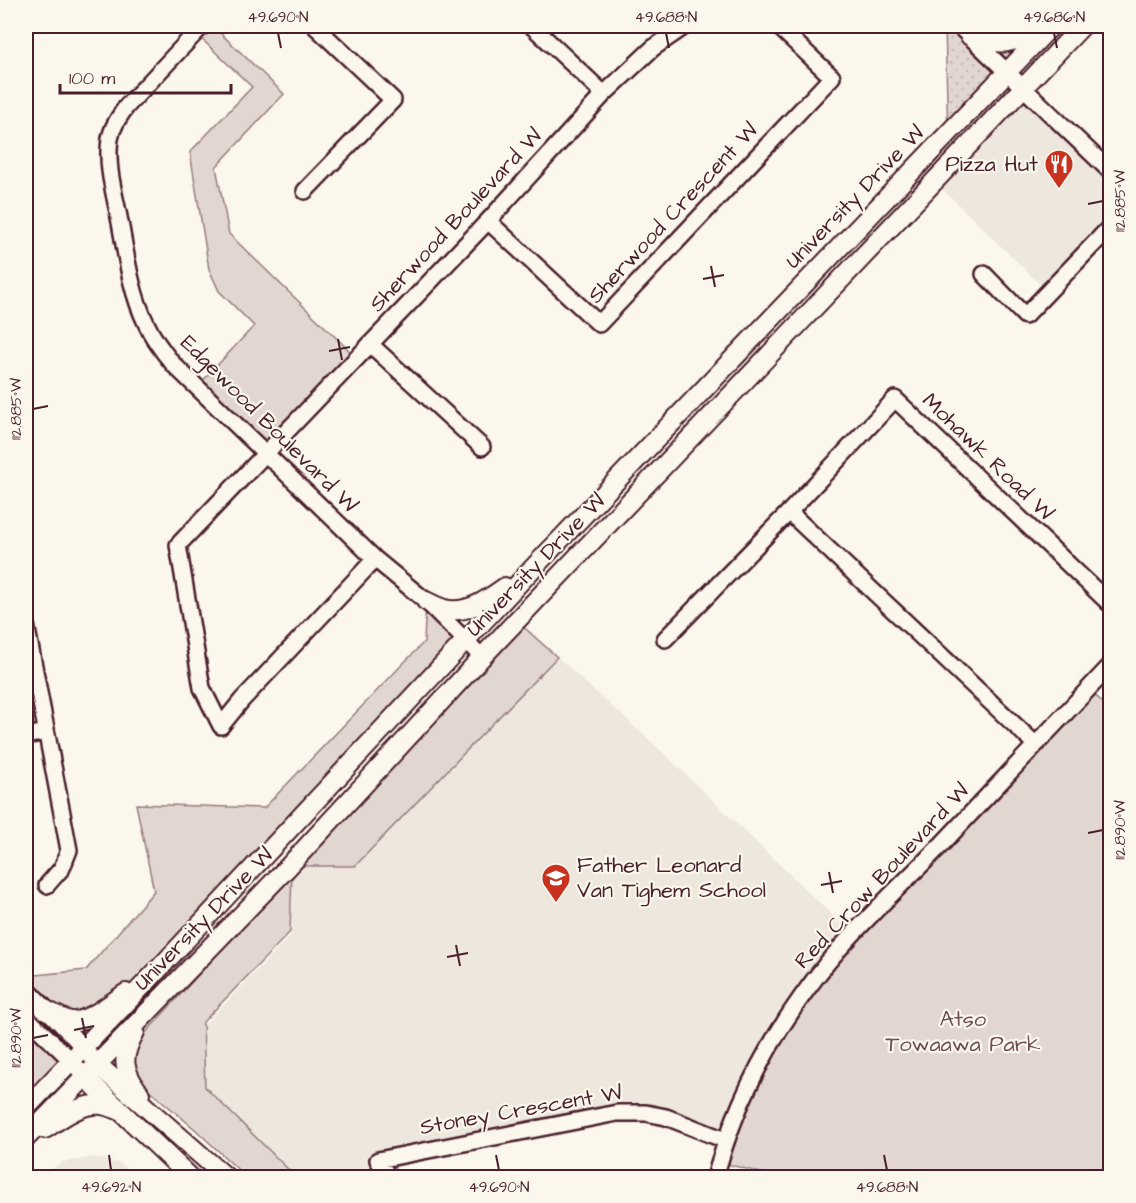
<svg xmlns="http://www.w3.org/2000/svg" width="1136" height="1203" font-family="'Architects Daughter',sans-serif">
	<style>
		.built { fill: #eee7de }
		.grass { fill: url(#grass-dots); stroke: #967b7e; stroke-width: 1.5 }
		.park { fill: #e2d7d0; stroke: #967b7e; stroke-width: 1.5 }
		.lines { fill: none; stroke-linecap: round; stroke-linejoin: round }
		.minor-casing { stroke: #4a1f2b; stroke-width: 20 }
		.major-casing { stroke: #4a1f2b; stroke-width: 22 }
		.minor { stroke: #fbf7ec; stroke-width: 15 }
		.major { stroke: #fbf7ec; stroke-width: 18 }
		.ticks { fill: none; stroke: #4a1f2b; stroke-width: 2 }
		.labels { text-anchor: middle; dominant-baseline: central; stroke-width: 4.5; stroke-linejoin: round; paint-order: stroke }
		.poi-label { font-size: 22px; fill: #4a1f2b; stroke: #fbf7ec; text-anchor: end }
		.street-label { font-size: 22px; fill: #4a1f2b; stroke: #fbf7ec }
		.park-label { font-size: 22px; fill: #704d54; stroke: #fbf7ec }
		.neatline { fill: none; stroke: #4a1f2b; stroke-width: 2 }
		.ticks-label { font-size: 15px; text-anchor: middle; fill: #4a1f2b }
	</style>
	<defs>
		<pattern id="grass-dots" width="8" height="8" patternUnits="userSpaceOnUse" patternTransform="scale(1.5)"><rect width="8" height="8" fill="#e2d7d0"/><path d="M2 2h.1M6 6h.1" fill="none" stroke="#c3b8b3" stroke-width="1.8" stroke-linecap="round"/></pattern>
	</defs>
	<rect width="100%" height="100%" fill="#fbf7ec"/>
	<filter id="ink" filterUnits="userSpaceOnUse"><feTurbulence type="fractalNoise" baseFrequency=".0167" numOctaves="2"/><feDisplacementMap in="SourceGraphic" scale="12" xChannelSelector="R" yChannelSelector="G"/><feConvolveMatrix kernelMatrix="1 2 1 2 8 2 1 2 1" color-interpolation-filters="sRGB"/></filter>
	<g filter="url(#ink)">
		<path class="built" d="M1024 87 1110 171V227L1048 292 934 181Z
			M557 657 658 748 853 935 725 1140 646 1113 379 1160 386 1172 353 1177H294L206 1090 204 1025 291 935 292 872 298 866 355 865Z
			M95 1157 121 1164 136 1177H37L63 1162Z"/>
		<path class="grass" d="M945 26H1051L948 135Z"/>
		<path class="park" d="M188 26H213L284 94 216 167 229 234 357 358 265 453 197 387 254 326 219 291 209 269 190 152 252 87Z
			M426 601 465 640 153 975 82 1020 26 988V976L86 970 154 891 136 804 264 808 424 642Z
			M517 621 557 657 355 866H298Z
			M1089 689 1110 710V1177L781 1178 719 1162 725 1140 810 987Z
			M292 872 290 932 203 1022 205 1087 296 1177H246L196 1130 148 1089 137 1076 132 1063 139 1040Z
			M26 1017 70 1059 26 1106Z"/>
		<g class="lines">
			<g class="minor-casing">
				<path id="minor" d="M202 26 126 107C119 117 112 127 110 139 106 165 114 192 119 217 126 253 130 290 146 323 153 339 163 352 174 365L375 559 426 601 482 657
					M532 26 604 94
					M959 26 1110 171
					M305 191 393 100 315 26
					M488 221 599 324 832 77 778 26
					M984 274 1025 316 1110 227
					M370 344 482 447
					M789 512 1035 744
					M375 559 242 700 221 726 202 688 178 545 488 221 604 94 653 48 685 26
					M26 624 69 850 62 868 47 885
					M665 639 789 512 895 399 1110 604
					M26 736 46 732
					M26 988 83 1047 97 1064
					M26 1017 71 1060 85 1077
					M389 1178 378 1160 617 1113H646L666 1117 725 1140
					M715 1178C736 1099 777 1025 828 962 863 920 904 883 942 844 998 785 1054 725 1110 666"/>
			</g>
			<g class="major-casing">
				<path id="major" d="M970 36C1004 46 1010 46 1040 26
					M426 601C432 604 438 607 444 609 467 615 488 599 505 587
					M44 1009C53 1013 62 1019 71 1021 88 1023 112 1002 126 993
					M135 1032C120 1059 123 1070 140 1094
					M97 1064 133 1096 227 1178
					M85 1077 191 1178
					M26 1108 153 975 534 567 1051 26
					M45 1129C62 1118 80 1103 102 1105 108 1106 115 1109 121 1111
					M26 1138 288 867 482 657 1082 26"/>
			</g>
			<use href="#minor" class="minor"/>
			<use href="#major" class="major"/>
		</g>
	</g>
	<path class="ticks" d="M278 33 281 48M666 33 669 48M1054 33 1057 48M1088 204 1103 201M711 266 715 287M703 279 724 275M338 339 342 360M329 351 350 347M33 409 48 406M1088 833 1103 830M829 872 833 893M821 885 842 881M456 945 460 966M447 957 468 953M82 1018 86 1038M74 1030 94 1026M33 1038 48 1035M109 1155 111 1170M496 1155 499 1170M884 1155 887 1170"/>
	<defs>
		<g id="restaurant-pin" transform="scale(1.5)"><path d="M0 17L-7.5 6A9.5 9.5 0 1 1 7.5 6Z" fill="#c8321e" stroke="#fbf7ec"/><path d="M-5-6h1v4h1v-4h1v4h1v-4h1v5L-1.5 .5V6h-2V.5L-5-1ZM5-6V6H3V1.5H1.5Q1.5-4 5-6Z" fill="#fff"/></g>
		<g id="school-pin" transform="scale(1.5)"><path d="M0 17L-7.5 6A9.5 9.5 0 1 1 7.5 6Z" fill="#c8321e" stroke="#fbf7ec"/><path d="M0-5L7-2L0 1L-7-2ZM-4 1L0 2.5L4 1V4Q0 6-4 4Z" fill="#fff"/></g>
	</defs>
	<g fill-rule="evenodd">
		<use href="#restaurant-pin" x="1059" y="164"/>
		<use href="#school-pin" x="556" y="878"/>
	</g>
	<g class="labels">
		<g class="poi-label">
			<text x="1038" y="164">Pizza Hut</text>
			<text x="577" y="865" text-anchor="start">Father Leonard<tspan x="577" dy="25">Van Tighem School</tspan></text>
		</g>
		<g class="street-label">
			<text transform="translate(855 197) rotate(-46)">University Drive W</text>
			<text transform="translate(673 213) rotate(-47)">Sherwood Crescent W</text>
			<text transform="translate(456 220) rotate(-47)">Sherwood Boulevard W</text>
			<text transform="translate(269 424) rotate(45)">Edgewood Boulevard W</text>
			<text transform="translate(988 457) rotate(44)">Mohawk Road W</text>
			<text transform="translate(536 565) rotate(-46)">University Drive W</text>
			<text transform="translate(882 876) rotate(-47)">Red Crow Boulevard W</text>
			<text transform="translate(204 919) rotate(-46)">University Drive W</text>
			<text transform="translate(521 1110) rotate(-10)">Stoney Crescent W</text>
		</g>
		<g class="park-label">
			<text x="963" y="1019">Atso<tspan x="963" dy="25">Towaawa Park</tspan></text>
		</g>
	</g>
	<rect width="1136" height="1203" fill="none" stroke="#fbf7ec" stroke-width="66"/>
	<path d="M60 84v9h171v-9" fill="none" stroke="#4a1f2b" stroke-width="3"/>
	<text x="69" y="84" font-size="18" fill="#4a1f2b" stroke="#fbf7ec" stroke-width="4.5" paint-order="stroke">100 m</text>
	<rect x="33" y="33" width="1070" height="1137" class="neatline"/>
	<g class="ticks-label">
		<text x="278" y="22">49.690°N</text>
		<text x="666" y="22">49.688°N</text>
		<text x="1054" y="22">49.686°N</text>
		<text transform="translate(1120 201) rotate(-90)" y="5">112.885°W</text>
		<text transform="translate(16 409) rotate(-90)" y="5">112.885°W</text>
		<text transform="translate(1120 830) rotate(-90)" y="5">112.890°W</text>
		<text transform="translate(16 1038) rotate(-90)" y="5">112.890°W</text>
		<text x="111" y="1192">49.692°N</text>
		<text x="499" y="1192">49.690°N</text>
		<text x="887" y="1192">49.688°N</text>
	</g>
</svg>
